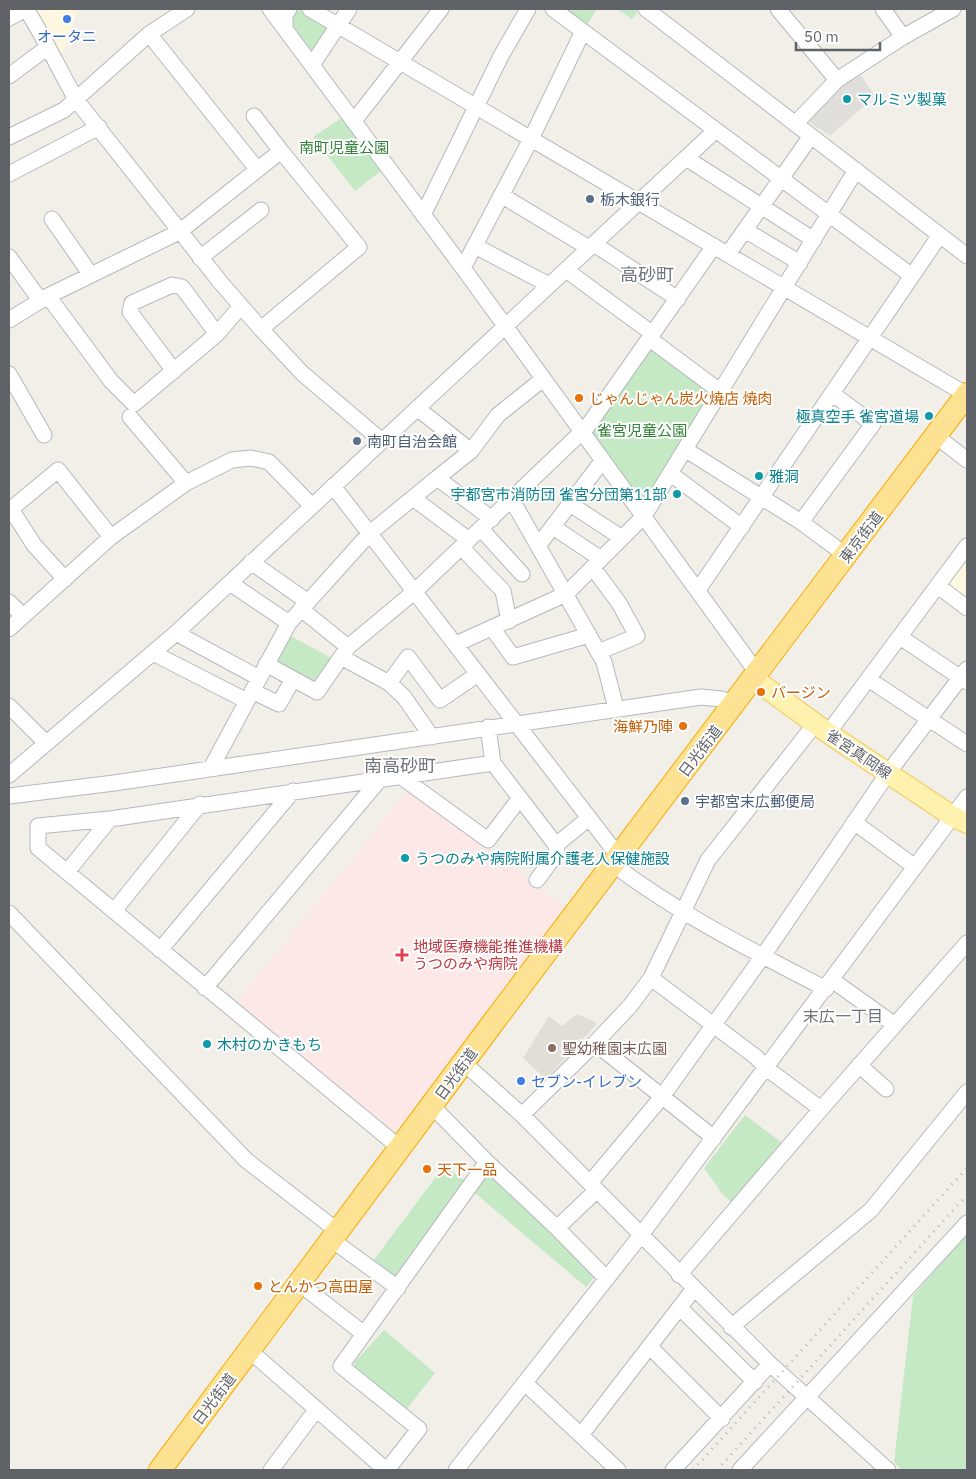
<svg xmlns="http://www.w3.org/2000/svg" width="976" height="1479" font-family="'IBM Plex Sans','Noto Sans JP',sans-serif">
	<style>
		.commercial { fill: #fef7e0 }
		.industrial { fill: #e0deda }
		.education { fill: #e1ded6 }
		.medical { fill: #fce8e6 }
		.green { fill: #c5e8c5 }
		.lines { fill: none; stroke-linecap: round; stroke-linejoin: round }
		.minor-casing { stroke: #b5b8bc; stroke-width: 17 }
		.major-casing { stroke: #f2c960; stroke-width: 22 }
		.highway-casing { stroke: #f9ab00; stroke-width: 24 }
		.minor { stroke: #fff; stroke-width: 15 }
		.major { stroke: #fff2af; stroke-width: 20 }
		.highway { stroke: #fde293; stroke-width: 22 }
		.rail { stroke: #b6b7b8; stroke-width: 3; stroke-dasharray: 1 6; stroke-linecap: butt }
		.shop-dot { fill: #3f7fe0; stroke: #fff; stroke-width: 2 }
		.culture-dot { fill: #0f9aa8; stroke: #fff; stroke-width: 2 }
		.service-dot { fill: #5c6f8a; stroke: #fff; stroke-width: 2 }
		.food-dot { fill: #e8710a; stroke: #fff; stroke-width: 2 }
		.health-dot { fill: #e0444e; stroke: #fff; stroke-width: 2 }
		.education-dot { fill: #8d6e63; stroke: #fff; stroke-width: 2 }
		.labels { text-anchor: middle; dominant-baseline: central; stroke-width: 4; stroke-linejoin: round; paint-order: stroke }
		.shop-label { font-size: 15px; fill: #366cbe; stroke: #fff }
		.culture-label { font-size: 15px; fill: #0d838f; stroke: #fff; text-anchor: start }
		.park-label { font-size: 15px; fill: #348238; stroke: #fff }
		.service-label { font-size: 15px; fill: #4e5e75; stroke: #fff; text-anchor: start }
		.food-label { font-size: 15px; fill: #c56008; stroke: #fff; text-anchor: start }
		.street-label { font-size: 15px; fill: #5f6368; stroke: #fff }
		.health-label { font-size: 15px; fill: #be3a42; stroke: #fff; text-anchor: start }
		.education-label { font-size: 15px; fill: #785e54; stroke: #fff; text-anchor: start }
		.neighbourhood-label { font-size: 16px; fill: #70757a; stroke: #fff }
		.quarter-label { font-size: 18px; fill: #70757a; stroke: #fff }
	</style>
	<rect width="100%" height="100%" fill="#f1efe8"/>
	<path class="commercial" d="M29 9H78L63 53 57 50Z
		M967 560V599L949 584Z"/>
	<path class="industrial" d="M857 70 875 96 830 136 808 121Z"/>
	<path class="education" d="M577 1014 595 1022 596 1025 546 1079 523 1058 549 1016 562 1026Z"/>
	<path class="medical" d="M410 788 566 907 394 1134 235 1003Z"/>
	<path class="green" d="M298 9 332 30 315 56 290 21Z
		M563 9H597L586 26Z
		M617 9H635L638 11 632 19Z
		M343 117 382 170 355 191 313 137Z
		M650 345 715 393 647 502H643L593 434V428Z
		M287 634 333 659 315 687 271 663Z
		M745 1115 785 1145 735 1205 724 1196 704 1168Z
		M444 1166 467 1182 400 1281 373 1261Z
		M491 1175 595 1276 586 1287 475 1193 485 1176Z
		M967 1234 966 1470H901L894 1462 913 1296Z
		M384 1330 435 1373 406 1410 353 1368 355 1362Z"/>
	<g class="lines">
		<g class="minor-casing">
			<path id="minor" d="M270 9 463 268 758 674
				M310 9 967 395
				M553 9 912 276
				M646 9 967 256
				M778 9 837 80
				M883 9 903 37
				M9 18 26 9C45 38 59 70 77 101L221 283 261 329 302 373 382 441
				M285 29V15L289 9
				M149 34 257 169
				M312 65 349 9
				M9 76 48 47
				M254 116 281 151
				M354 121 441 9
				M795 124 837 80 903 37 953 9
				M9 137 64 110 149 34 187 9
				M686 158 814 240
				M9 174 99 127
				M501 195 589 248
				M423 215 501 56 528 9
				M52 219 91 275
				M745 230 800 263
				M594 244 678 299
				M475 246 549 285
				M728 254 811 136
				M9 257 40 300
				M200 258 261 210
				M463 268 531 139 583 31
				M566 270 653 334
				M48 296 111 381 134 404 217 334 241 306
				M9 320 48 296 179 232 281 151 359 247 261 329
				M650 339 721 392
				M174 371 130 312 132 303 172 285 182 287 217 334
				M9 374 44 435
				M417 408 471 451
				M130 417 186 483
				M936 436 967 460
				M686 450 801 522 847 556
				M671 474 742 527
				M437 478 471 451 498 415 543 379
				M333 486 620 858
				M413 498 469 540
				M512 500 604 662 616 708
				M570 504 622 538
				M801 522 873 424 833 394
				M553 527 601 559
				M481 529 522 574
				M538 546 603 460
				M461 547 503 591 509 621
				M251 562 308 602
				M593 568 619 603 637 636 598 652
				M65 579 34 545 11 509 58 470 111 537
				M230 583 289 623
				M938 586 967 608
				M698 590 940 235
				M9 602 23 616
				M301 609 348 647
				M492 628 513 657 589 635
				M9 629 111 537 186 483 232 460 251 458 269 462 311 505
				M176 633 259 678
				M900 637 967 682
				M456 644 566 594 644 516 856 170
				M153 653 247 701
				M341 657 389 683 404 697 432 737
				M266 664 317 692 348 647 414 592 587 427 714 246
				M868 679 967 744
				M389 683 408 657 440 700 478 674
				M252 691 279 704 293 679
				M9 706 46 743
				M488 727 493 763
				M828 733 967 546
				M211 768 289 623 370 533 437 478 492 519
				M9 775 176 633 716 130
				M400 776 488 840 520 798
				M9 796 114 783 701 697 721 699 736 703
				M854 822 915 867
				M614 865C680 915 753 951 826 989
				M67 872 110 819
				M537 880 557 853 556 845
				M114 911 200 804
				M9 913 246 1160 339 1232
				M160 950 293 791
				M651 978 756 1057 766 1068 821 1109
				M832 980 895 1025
				M205 988 381 778
				M595 1043 714 1138
				M464 1063 522 1115 770 1364 888 1470
				M859 1065 886 1089
				M432 1106 487 1162
				M522 1115 595 1043 630 1006 651 978 708 860 815 724
				M400 1148 38 848V826L110 819 493 763 556 845 589 818
				M590 1183 661 1098 763 956 888 773 967 669
				M557 1228 597 1190
				M332 1240 398 1288
				M679 1275 821 1109 967 943
				M300 1284 364 1334
				M680 1308 755 1382
				M731 1327 871 1210 967 1092
				M650 1347 722 1419
				M250 1351 386 1470
				M525 1383 618 1470
				M581 1435 693 1290
				M271 1470 316 1410
				M387 1470 419 1429 341 1366 487 1162 557 1228 607 1279
				M456 1470 641 1235 967 797
				M673 1470 770 1364
				M740 1470 967 1223"/>
		</g>
		<g class="major-casing">
			<path id="major" d="M754 679 828 733 952 816 967 823"/>
		</g>
		<g class="highway-casing">
			<path id="highway" d="M160 1470 492 1024 967 394"/>
		</g>
		<use href="#minor" class="minor"/>
		<use href="#major" class="major"/>
		<use href="#highway" class="highway"/>
		<path class="rail" d="M693 1470 967 1168
			M717 1470 967 1195"/>
	</g>
	<g class="shop-dot">
		<circle cx="67" cy="19" r="5"/>
		<circle cx="521" cy="1081" r="5"/>
	</g>
	<g class="culture-dot">
		<circle cx="847" cy="99" r="5"/>
		<circle cx="929" cy="416" r="5"/>
		<circle cx="759" cy="476" r="5"/>
		<circle cx="677" cy="494" r="5"/>
		<circle cx="405" cy="858" r="5"/>
		<circle cx="207" cy="1044" r="5"/>
	</g>
	<g class="service-dot">
		<circle cx="590" cy="199" r="5"/>
		<circle cx="357" cy="441" r="5"/>
		<circle cx="685" cy="801" r="5"/>
	</g>
	<g class="food-dot">
		<circle cx="579" cy="398" r="5"/>
		<circle cx="761" cy="692" r="5"/>
		<circle cx="683" cy="726" r="5"/>
		<circle cx="427" cy="1169" r="5"/>
		<circle cx="258" cy="1286" r="5"/>
	</g>
	<path class="health-dot" d="M399.5 947.5h5v5h5v5h-5v5h-5v-5h-5v-5h5z"/>
	<circle class="education-dot" cx="552" cy="1048" r="5"/>
	<g class="labels">
		<g class="shop-label">
			<text x="67" y="36">オータニ</text>
			<text x="531" y="1081" text-anchor="start">セブン-イレブン</text>
		</g>
		<g class="culture-label">
			<text x="857" y="99">マルミツ製菓</text>
			<text x="919" y="416" text-anchor="end">極真空手 雀宮道場</text>
			<text x="769" y="476">雅洞</text>
			<text x="667" y="494" text-anchor="end">宇都宮市消防団 雀宮分団第11部</text>
			<text x="415" y="858">うつのみや病院附属介護老人保健施設</text>
			<text x="217" y="1044">木村のかきもち</text>
		</g>
		<g class="park-label">
			<text x="344" y="147">南町児童公園</text>
			<text x="642" y="430">雀宮児童公園</text>
		</g>
		<g class="service-label">
			<text x="600" y="199">栃木銀行</text>
			<text x="367" y="441">南町自治会館</text>
			<text x="695" y="801">宇都宮末広郵便局</text>
		</g>
		<g class="food-label">
			<text x="589" y="398">じゃんじゃん炭火焼店 焼肉</text>
			<text x="771" y="692">バージン</text>
			<text x="673" y="726" text-anchor="end">海鮮乃陣</text>
			<text x="437" y="1169">天下一品</text>
			<text x="268" y="1286">とんかつ高田屋</text>
		</g>
		<g class="street-label">
			<text transform="translate(861 537) rotate(-53)">東京街道</text>
			<text transform="translate(700 751) rotate(-53)">日光街道</text>
			<text transform="translate(859 754) rotate(34)">雀宮真岡線</text>
			<text transform="translate(456 1074) rotate(-54)">日光街道</text>
			<text transform="translate(214 1399) rotate(-53)">日光街道</text>
		</g>
		<g class="health-label">
			<text x="413" y="946">地域医療機能推進機構<tspan x="413" dy="17">うつのみや病院</tspan></text>
		</g>
		<g class="education-label">
			<text x="562" y="1048">聖幼稚園末広園</text>
		</g>
		<g class="neighbourhood-label">
			<text x="843" y="1016">末広一丁目</text>
		</g>
		<g class="quarter-label">
			<text x="647" y="274">高砂町</text>
			<text x="400" y="765">南高砂町</text>
		</g>
	</g>
	<rect width="976" height="1479" fill="none" stroke="#5f6368" stroke-width="20"/>
	<path d="M796 42v8h84v-8" fill="none" stroke="#5f6368" stroke-width="2.5"/>
	<text x="804" y="42" font-size="15" fill="#5f6368" stroke="#ffffff" stroke-width="4" paint-order="stroke">50 m</text>
</svg>
